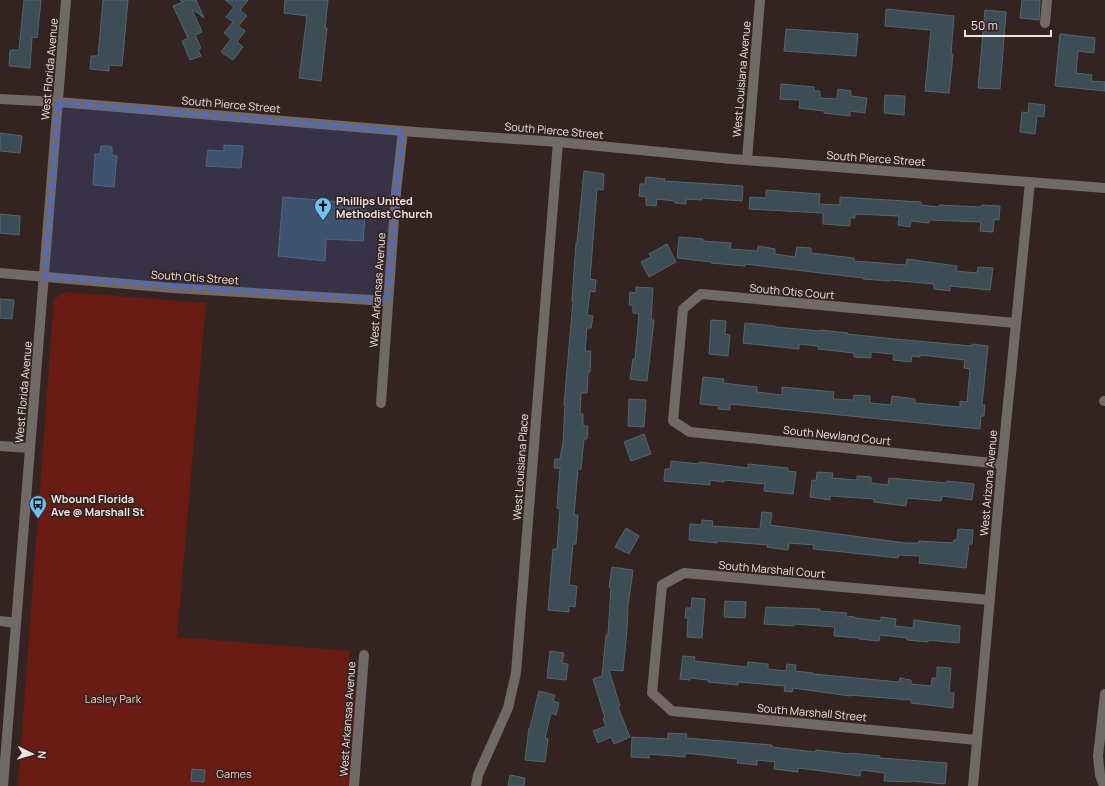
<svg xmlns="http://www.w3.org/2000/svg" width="1105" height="786" font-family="Manrope,sans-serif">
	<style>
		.green { fill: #6a1b13 }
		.building { fill: #3d4d56; stroke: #54656e }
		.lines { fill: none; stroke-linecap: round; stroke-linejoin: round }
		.minor { stroke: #716967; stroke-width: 10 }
		.marked { fill: #476cda; fill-opacity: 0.2; stroke: #476cda; stroke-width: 3; stroke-dasharray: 8 5; stroke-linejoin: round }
		.labels { text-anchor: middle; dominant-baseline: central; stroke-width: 3.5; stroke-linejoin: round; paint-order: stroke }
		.street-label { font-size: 11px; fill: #efe4e2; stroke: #342421 }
		.poi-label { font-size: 11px; font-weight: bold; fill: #efe4e2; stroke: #342421; text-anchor: start }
		.park-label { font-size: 11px; fill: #f8c7be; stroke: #342421 }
	</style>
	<rect width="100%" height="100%" fill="#342421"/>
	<path class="green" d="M65 292 206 303 177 637 350 651 348 674 358 695 350 786H18L54 299Z"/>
	<path class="building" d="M24 0H41L37 38 32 37 30 68 9 66 10 50H19Z
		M103 0H128L122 66 109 65V71L90 69 91 56H98Z
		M180 0H196L204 18 192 9 202 32 195 35 201 48 198 50 201 56 190 60 182 41 188 38 173 6 183 2Z
		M225 0H248L240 10 247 16 238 26 245 31 237 42 243 47 233 60 221 52 231 39 224 33 233 22 226 17 234 7Z
		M285 0H328L325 28H327L321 81 299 78 307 16 284 13Z
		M1022 0H1040L1039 20 1020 18Z
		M886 9 954 16 951 54H953L949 93 925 91 931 30 885 26Z
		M985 10 1006 12 1000 89 978 88Z
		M786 29 858 34 856 56 784 51Z
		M1060 34 1095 38 1094 53 1078 51 1076 73 1092 75 1091 81 1105 82V91L1055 86Z
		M781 84 814 87V91H820V98L837 99 838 89 851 91V96L867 98 865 113 850 111V116L824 113V111L799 108 800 100 780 99Z
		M885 95 905 96 904 115 884 113Z
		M1029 103 1045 105 1044 117 1037 116 1035 134 1020 132 1022 112 1028 113Z
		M0 133 22 136 20 153 0 151Z
		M224 145 243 146 241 168 206 166 208 150 224 151Z
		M101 146H107L112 147V155L117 156 114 187 93 185 95 154H100Z
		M584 171 604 174 603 190 597 189 590 279 596 280 595 292 590 291 587 315 593 316 591 328H587L585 351H591L590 372H588L587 393H581L580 414H583V426H588L587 439H584L581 469H578L574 515H578L576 544H573L569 585 577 586 575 607 569 606V612L548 610 553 549H557L560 509 557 508 560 468H554L555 459H560L563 442 565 405H564L573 301H572L576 243H577Z
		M646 177 665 179 664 181 743 186 742 201 702 198V200L686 199V204L675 203V201L657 199 656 206 646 205V197L639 196 640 184H645Z
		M766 190 820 194 819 204 840 205V197L921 202V205L939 207V205L981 207 982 205 1000 206 999 220 994 219 993 232 980 231 981 222 930 220 929 223 911 221 910 227 898 225 899 216 855 214V218H850V226L823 224V213L749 209 750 197 766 198Z
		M283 197 366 204 363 241 326 239 325 261 278 256Z
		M0 214 20 216 19 235 0 233Z
		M679 237 703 239V241L731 243 730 249 757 251 758 246 775 249V254L795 257 797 247 811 248V253L854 258V261L906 265 907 259 957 266 956 271 977 273 978 267 993 268 990 290 950 286V291L934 289V284L890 280V281L863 279V278L745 264V266L711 263V262L677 258Z
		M667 244 676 262 649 277 641 262 651 257 649 254Z
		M636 287 653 288 651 320H654L647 381 630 379 633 359H635L639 314 633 313V306L629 305 630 292 636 293Z
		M0 299 14 300 12 319 0 318Z
		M711 320 726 321 725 334 730 335 728 356 709 354Z
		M745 323 775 326V327L820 331V330L848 333 847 334 895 339 972 346V344L988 346 982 405H985L984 416H981L980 429 730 404V410L718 409 719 406 700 404 703 377 724 379 723 383 757 387V392L782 395V387L834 392 833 399 853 400 854 395 870 396V403L891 405 892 396 915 399V403L960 407V401L967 402 970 369 964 368 965 360 920 355V357L912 356 911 362 893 360 894 354 871 352V358L854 357V353L818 349V346L799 344V349L743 343Z
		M629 399 646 400 644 427 628 426Z
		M644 434 651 454 631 461 624 442Z
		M671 461 699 464V462L748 468V464L788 468V471L796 472 793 494 764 491 765 484 724 480V482L710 480V485L664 481 665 469H670Z
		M817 472 833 473 832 478 857 480V476L871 477V483L888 485 889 478 947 483V481L974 484 972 500 942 496 941 501 907 498 906 506 874 502V499L830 496V500L810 497 812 480 816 481Z
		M762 512 772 513 770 525 906 543H919V541L953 543 954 540H957L958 529 973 530 972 544H969L966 568 919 563 920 556 899 555 898 558 834 551 813 549 814 545 789 543 788 550 767 547 768 545 717 541V543L689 540 690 524 702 525V520L713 521 712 526 760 529Z
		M626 528 639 536 629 554 615 547Z
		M612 567 633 570 628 606 627 629 623 671 609 670 620 706 618 707 630 737 614 744 611 737 598 743 593 731 606 726 603 719 605 718 593 679 602 676 606 635H608L611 587H609Z
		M692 598 705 599 702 638 687 637 688 618H685L686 608H691Z
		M725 601 746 602 745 618 724 617Z
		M766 607 820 609 819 611 847 613 846 616 855 617V618L881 621V617L896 619 895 626 913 628 914 620 960 626 959 643 928 640V642L907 640V638L880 635 879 641 859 639V638L834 636 835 627 794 624V626L764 624Z
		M550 651 564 653 562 663 568 664 566 680 547 678Z
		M683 656 695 657 694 661 747 667 748 662 768 664V669L786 671 787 664 796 665 795 671 813 673V674L899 682 900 678 911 680V684L931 686 932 678H937V667L951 668 949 693H954L953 708 911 703V700L850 695V696L793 688 792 692 784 691 785 686 738 682V685L708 682V680L690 678V680L680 679Z
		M539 691 555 695 553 701 559 703 556 715 551 713 545 738 548 739 545 762 525 760 529 728H530Z
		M668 733 687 734 686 738 772 745V747L815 752 816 750 849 754V753L880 756V758L947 763 945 784 911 781V782L884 781 885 773 861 770 860 776 798 768V772L774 769 775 762 757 760V765L737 763 738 759 685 753V757L649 754V758L631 757 632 737 668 739Z
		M192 769 205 770 204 782 191 781Z
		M510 775 525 778 524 786H508Z"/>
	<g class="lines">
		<path class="minor" d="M1045 23 1047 0
			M0 99 58 102 415 132 558 142 732 159 1105 188
			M747 160 760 0
			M0 273 173 288 388 301
			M1104 401H1105
			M381 403 396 192 403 131
			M0 446 30 448
			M1002 464 690 432 673 421 683 309 701 294 1015 323
			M0 621 16 623
			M977 740 672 711 652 693 662 585 684 573 990 600
			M3 786 66 0
			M354 786 364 655
			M476 786 478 775 508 708 516 673 558 142
			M973 786 1002 464 1030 182
			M1104 786 1100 775 1098 756 1105 694"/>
	</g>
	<path class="marked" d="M58 102 403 131 388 301 44 277Z"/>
	<defs>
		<g id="church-pin" transform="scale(0.9)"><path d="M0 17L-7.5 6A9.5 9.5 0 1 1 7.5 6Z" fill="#6ac3f1" stroke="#342421"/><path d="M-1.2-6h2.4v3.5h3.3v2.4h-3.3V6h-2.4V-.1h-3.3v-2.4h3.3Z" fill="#111"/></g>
		<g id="bus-pin" transform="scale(0.9)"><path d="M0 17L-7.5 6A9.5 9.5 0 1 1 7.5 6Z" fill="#6ac3f1" stroke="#342421"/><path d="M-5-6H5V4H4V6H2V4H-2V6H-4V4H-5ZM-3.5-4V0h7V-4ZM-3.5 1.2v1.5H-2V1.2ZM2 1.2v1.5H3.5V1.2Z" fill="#111"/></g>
	</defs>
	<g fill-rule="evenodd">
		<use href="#church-pin" x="323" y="206"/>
		<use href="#bus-pin" x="38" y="504"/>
	</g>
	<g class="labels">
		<g class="street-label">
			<text transform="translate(49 69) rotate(-85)">West Florida Avenue</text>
			<text transform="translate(741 79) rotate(-85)">West Louisiana Avenue</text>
			<text transform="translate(231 104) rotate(5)">South Pierce Street</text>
			<text transform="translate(554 130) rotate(5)">South Pierce Street</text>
			<text transform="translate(876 158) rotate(4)">South Pierce Street</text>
			<text transform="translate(195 277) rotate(4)">South Otis Street</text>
			<text transform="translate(377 290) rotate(-86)">West Arkansas Avenue</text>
			<text transform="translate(792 291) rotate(5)">South Otis Court</text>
			<text transform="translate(23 392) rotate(-85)">West Florida Avenue</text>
			<text transform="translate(837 435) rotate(6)">South Newland Court</text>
			<text transform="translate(520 467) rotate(-86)">West Louisiana Place</text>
			<text transform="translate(988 483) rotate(-85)">West Arizona Avenue</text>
			<text transform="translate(772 569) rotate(5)">South Marshall Court</text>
			<text transform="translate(812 712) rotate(5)">South Marshall Street</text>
			<text transform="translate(347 719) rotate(-86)">West Arkansas Avenue</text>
		</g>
		<g class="poi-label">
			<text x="336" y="200">Phillips United<tspan x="336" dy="13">Methodist Church</tspan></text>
			<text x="51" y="498">Wbound Florida<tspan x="51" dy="13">Ave @ Marshall St</tspan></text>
		</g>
		<g class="park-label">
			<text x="113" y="698">Lasley Park</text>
			<text x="234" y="773">Games</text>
		</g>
	</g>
	<g transform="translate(32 754) rotate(95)" stroke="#342421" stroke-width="3" paint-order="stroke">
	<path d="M0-3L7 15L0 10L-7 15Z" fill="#efe4e2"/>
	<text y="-6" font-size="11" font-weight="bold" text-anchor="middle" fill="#efe4e2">N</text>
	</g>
	<path d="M965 30v6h86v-6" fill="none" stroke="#efe4e2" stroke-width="2"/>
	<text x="971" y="30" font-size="12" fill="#efe4e2" stroke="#342421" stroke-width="3" paint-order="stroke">50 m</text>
</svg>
